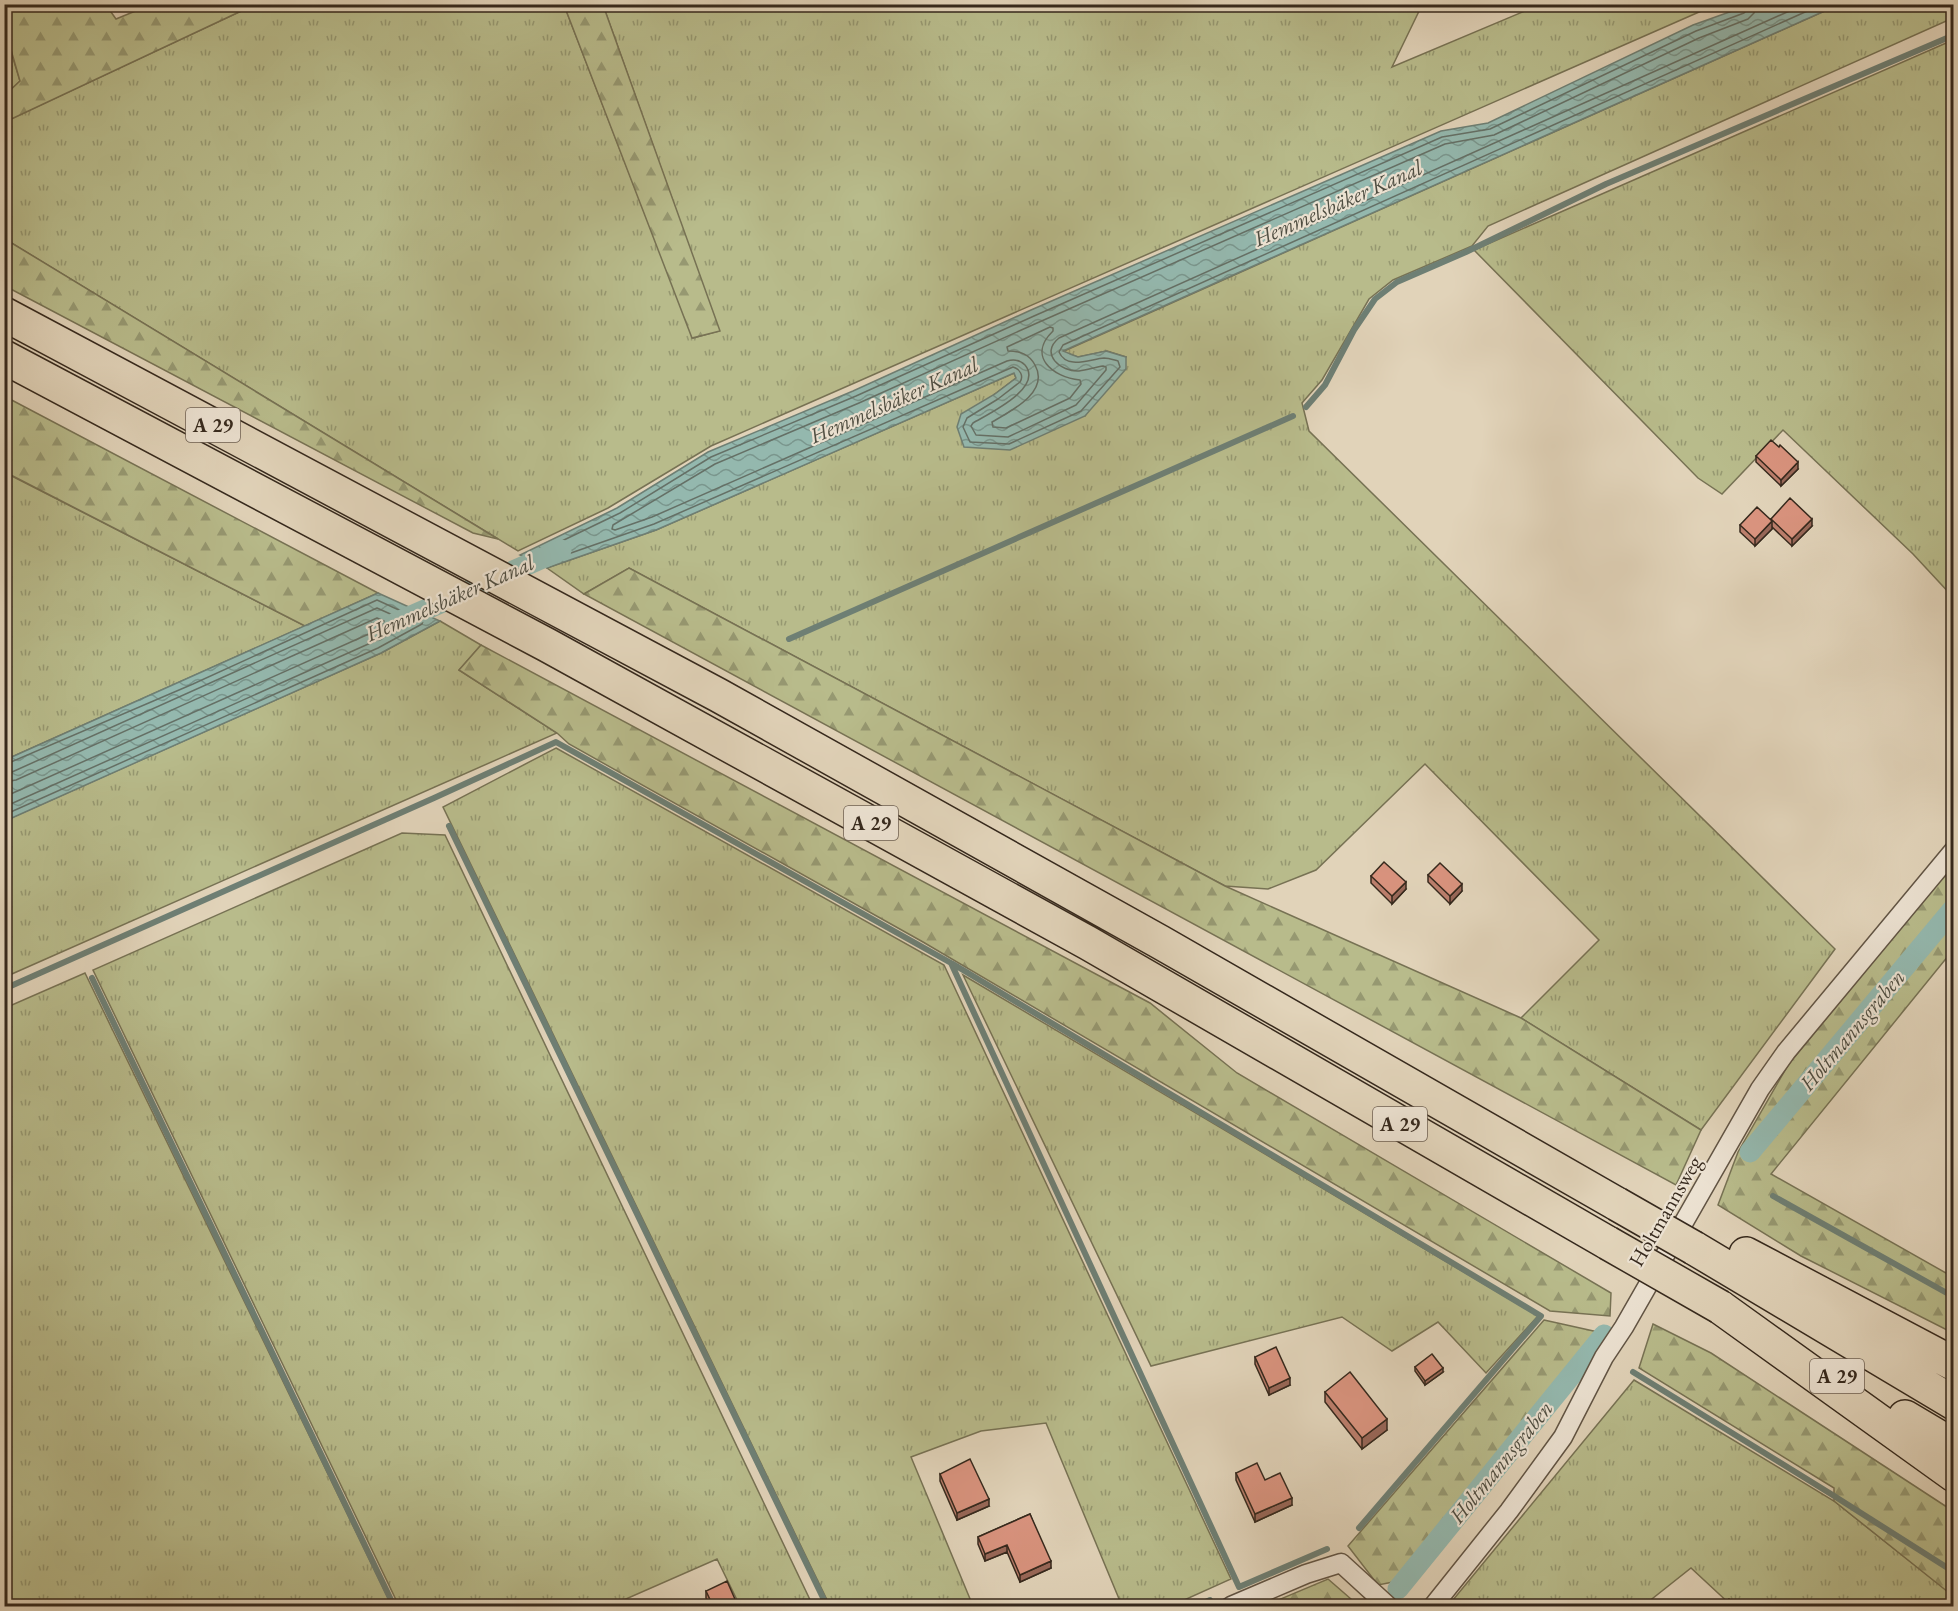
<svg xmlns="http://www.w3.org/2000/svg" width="1958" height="1611" font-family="'EB Garamond',serif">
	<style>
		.grass { fill: url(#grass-tufts); stroke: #777254; stroke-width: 1.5 }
		.forest { fill: url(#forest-firs); stroke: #777254; stroke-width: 1.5 }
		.water { fill: url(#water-waves); stroke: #6e7f74; stroke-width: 1.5 }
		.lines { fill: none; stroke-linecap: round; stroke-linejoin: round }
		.shore { stroke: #657066; stroke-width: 1.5 }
		.stream { stroke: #6e7f74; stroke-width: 6 }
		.canal { stroke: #94b8ae; stroke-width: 21 }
		.street-casing { stroke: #615444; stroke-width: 21 }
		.highway-casing { stroke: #36291d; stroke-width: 36 }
		.street { stroke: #ece2d2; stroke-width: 18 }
		.highway { stroke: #e1d3b9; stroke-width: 33 }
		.highway-bridge-casing { stroke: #36291d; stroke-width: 36; stroke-linecap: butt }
		.highway-bridge { stroke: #e1d3b9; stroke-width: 33 }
		.wall { fill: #bb7e6c; stroke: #36291d; stroke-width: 1.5 }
		.shaded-wall { fill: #986758; stroke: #36291d; stroke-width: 1.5 }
		.building { fill: #d9937e; stroke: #36291d; stroke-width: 1.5 }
		.labels { text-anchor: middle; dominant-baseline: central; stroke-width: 4.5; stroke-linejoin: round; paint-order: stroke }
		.shield { fill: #ece2d2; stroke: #6d6053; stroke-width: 1.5 }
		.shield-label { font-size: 20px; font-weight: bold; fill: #36291d }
		.street-label { font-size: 21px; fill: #36291d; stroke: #ece2d2 }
		.water-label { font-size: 22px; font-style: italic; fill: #4e4d41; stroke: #ece2d2 }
	</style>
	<defs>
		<pattern id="grass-tufts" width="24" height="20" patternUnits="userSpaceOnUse" patternTransform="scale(1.5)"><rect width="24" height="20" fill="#b8bb8b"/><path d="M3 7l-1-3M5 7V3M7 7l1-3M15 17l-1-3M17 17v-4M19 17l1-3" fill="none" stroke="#969871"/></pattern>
		<pattern id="forest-firs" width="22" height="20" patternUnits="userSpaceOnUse" patternTransform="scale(1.5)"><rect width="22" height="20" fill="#b8bb8b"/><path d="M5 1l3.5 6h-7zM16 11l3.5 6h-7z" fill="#969871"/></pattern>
		<pattern id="water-waves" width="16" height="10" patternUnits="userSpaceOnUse" patternTransform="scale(1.5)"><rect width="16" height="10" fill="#94b8ae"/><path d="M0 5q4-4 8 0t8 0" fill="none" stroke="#7a968d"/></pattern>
	</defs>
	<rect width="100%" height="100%" fill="#e1d3b9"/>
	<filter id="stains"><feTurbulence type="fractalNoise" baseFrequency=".00333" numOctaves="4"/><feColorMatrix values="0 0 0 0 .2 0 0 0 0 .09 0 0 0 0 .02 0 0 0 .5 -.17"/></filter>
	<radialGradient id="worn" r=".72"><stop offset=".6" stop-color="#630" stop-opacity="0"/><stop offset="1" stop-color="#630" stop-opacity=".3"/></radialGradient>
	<path class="grass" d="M254 5H564L693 338 719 331 603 5H1422L1392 67 1539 5H1715L711 446 608 508 518 551 5 239 4 122Z
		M1838 5H1953V18L1488 226 1472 246 1393 280 1369 299 1322 380 1302 403 1309 431 1835 949 1701 1130 1521 1018 1599 940 1425 764 1316 870 1268 889 1225 886 629 568 584 594 547 568 656 530 1014 373 1016 378 995 394 1085 416 1126 357 1107 351 1078 357 1062 352Z
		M4 29 20 81 5 95H4Z
		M1953 40V597L1913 554 1783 430 1722 494 1698 478 1474 250Z
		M4 472 305 626 5 760Z
		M440 621 481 645 459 670 557 733 5 977 4 821 381 653Z
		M556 748 944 965 1231 1579 1171 1606H1122L1046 1423 981 1431 911 1457 973 1606H830L443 807Z
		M402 833 445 835 813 1606H740L717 1559 610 1606H399L93 970Z
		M85 973 392 1606H5V1008Z
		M963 975 1538 1316 1486 1373 1438 1322 1392 1351 1342 1317 1151 1366Z
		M1634 1380 1834 1501 1954 1596 1953 1606H1732L1691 1568 1643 1606H1448Z"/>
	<path class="forest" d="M4 5H106L116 19 150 5H254L5 122V95L20 81 5 29Z
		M564 5H603L720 331 692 338Z
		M4 239H5L498 539 473 533 5 286Z
		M4 396 378 593 305 626 5 472Z
		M629 568 1225 886 1521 1018 1701 1130 1676 1185 584 594Z
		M481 645 1150 1003 1237 1073 1611 1293 1610 1316 1550 1311 923 942 569 744 557 733 459 670Z
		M1953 864V950L1771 1174 1953 1277V1333L1801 1256 1718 1205 1738 1152 1788 1065Z
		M1544 1320 1598 1332 1393 1582 1378 1585 1348 1546Z
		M1653 1324 1711 1353 1953 1511V1596L1834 1501V1488L1639 1368Z
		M1328 1579 1359 1606H1264Z"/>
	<path class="water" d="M1749 5H1838L1063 351 1078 357 1106 351 1126 357V369L1085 416 1010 450 964 447 957 427 961 414 995 394 1016 378 1014 373 656 530 547 568 520 555 617 508 708 452 853 391 1031 310 1441 131 1488 123 1693 25Z
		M378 593 440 621 381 653 5 821V760Z"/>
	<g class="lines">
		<path class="shore" d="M1748 4V9L1744 13 1696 31 1490 129 1442 137 1034 316 856 396 711 457 620 513 539 552 538 556 548 561 654 524 1013 367C1020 369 1024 376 1020 382L998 399 967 418 963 427 970 442 1009 444 1081 411 1120 367 1118 361C1114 360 1109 358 1104 358 1090 359 1067 370 1059 352L1063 345 1823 4
			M1756 4 1754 13 1748 19 1699 38 1494 135 1445 144 1037 323 859 403 715 464 613 525 612 529 615 530 652 517 1007 361C1014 359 1020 360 1025 365 1044 388 988 414 973 423L971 426 976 435 1008 437 1076 405 1106 370V367L1103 366C1096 367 1087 370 1079 371 1061 372 1039 354 1059 338L1805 4
			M1050 327 1053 328V331C1027 356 1052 377 1080 380L1081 384 1070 398 1006 428 993 427 992 422C1011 411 1050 392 1035 365 1029 354 1020 351 1008 351L1007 347Z
			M4 765 193 684 377 600 423 621 422 624 378 648 4 815
			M4 773 12 772 377 608 406 621 405 625 375 641 4 807
			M4 782 16 780 377 618 386 622 385 625 371 633 4 797"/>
		<path class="stream" d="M1306 407 1325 385 1354 330 1375 299 1397 282 1466 252 1606 184 1954 35
			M789 639 1293 416
			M449 826 827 1606
			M953 964 1541 1316 1359 1528
			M92 978 394 1606
			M4 989 434 798 556 742 951 963 1239 1587 1327 1549
			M1773 1196 1954 1297
			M1633 1372 1831 1494 1954 1572
			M1196 1606 1210 1600"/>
		<path class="canal" d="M395 623 561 550
			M1750 1152 1954 908
			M1398 1589 1604 1335"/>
		<g class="street-casing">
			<path id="street" d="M1231 1606 1306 1574 1341 1563 1388 1606
				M1433 1606 1509 1511 1563 1437 1604 1357 1624 1327 1760 1089 1786 1052 1954 850"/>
		</g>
		<g class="highway-casing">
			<path id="highway" d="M4 314 718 695 1160 942 1617 1204
				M4 357 547 645 1088 943 1608 1243
				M1694 1248 1954 1403
				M1746 1254 1954 1364
				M1720 1307 1954 1475
				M1905 1417 1954 1446"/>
		</g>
		<use href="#street" class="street"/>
		<use href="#highway" class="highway"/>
		<g class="highway-bridge-casing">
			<path id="highway-bridge" d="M1617 1204 1694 1248
				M1608 1243 1720 1307"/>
		</g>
		<use href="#highway-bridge" class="highway-bridge"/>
	</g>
	<path class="wall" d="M1756 456 1798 469 1781 486 1756 462Z
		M1771 519 1812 526 1792 546 1772 527V529L1755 546 1740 532V525L1771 520Z
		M1428 875 1462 891 1450 904 1428 882Z
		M1371 876 1406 889 1392 904 1371 883Z
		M1255 1357 1290 1385 1269 1395 1255 1364Z
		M1415 1367 1443 1372 1425 1385 1415 1371Z
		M1325 1392 1387 1430 1362 1449 1325 1402Z
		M1236 1473 1265 1480 1292 1505 1255 1522 1236 1480Z
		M940 1474 989 1506 957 1520 940 1481Z
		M1030 1514 1051 1568 1020 1582 1007 1552 985 1561 978 1544V1537Z
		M706 1591 738 1606H710L706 1598Z"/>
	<path class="shaded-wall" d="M1798 462V469L1781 486V480Z
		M1812 519V526L1792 546V539Z
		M1772 521V529L1755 546V539Z
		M1406 882V889L1392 904V896Z
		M1462 884V891L1450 904V896Z
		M1443 1368V1372L1425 1385V1381Z
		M1290 1378V1385L1269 1395V1388Z
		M1387 1419V1430L1362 1449V1438Z
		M1292 1498V1505L1255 1522V1514Z
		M989 1499V1506L957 1520V1513Z
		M1007 1545V1552L985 1561V1554Z
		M1051 1561V1568L1020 1582V1575Z"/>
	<path class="building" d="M1771 440 1779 447 1780 445 1798 462 1781 480 1756 456Z
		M1790 498 1812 519 1792 539 1771 519Z
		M1757 507 1772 521 1755 539 1740 525Z
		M1384 862 1406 882 1392 896 1371 876Z
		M1440 863 1462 884 1450 896 1428 875Z
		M1276 1347 1290 1378 1269 1388 1255 1357Z
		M1432 1354 1443 1368 1425 1381 1415 1367Z
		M1350 1372 1387 1419 1362 1438 1325 1392Z
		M970 1459 989 1499 957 1513 940 1474Z
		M1257 1463 1265 1480 1280 1473 1292 1498 1255 1514 1236 1473Z
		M1030 1514 1051 1561 1020 1575 1007 1545 985 1554 978 1537Z
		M727 1581 738 1606H713L706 1591Z
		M1729 1599 1737 1606H1721Z"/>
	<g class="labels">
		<g class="shield">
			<rect x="186" y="408" width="54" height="34" rx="4.5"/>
			<rect x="844" y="806" width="54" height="34" rx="4.5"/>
			<rect x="1373" y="1107" width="54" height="34" rx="4.5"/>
			<rect x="1810" y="1359" width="54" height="34" rx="4.5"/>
		</g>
		<g class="shield-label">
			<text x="213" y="425">A 29</text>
			<text x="871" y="823">A 29</text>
			<text x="1400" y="1124">A 29</text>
			<text x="1837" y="1376">A 29</text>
		</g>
		<g class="street-label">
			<text transform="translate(1665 1211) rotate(-60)">Holtmannsweg</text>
		</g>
		<g class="water-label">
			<text transform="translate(1338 203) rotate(-24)">Hemmelsbäker Kanal</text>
			<text transform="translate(894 400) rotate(-24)">Hemmelsbäker Kanal</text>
			<text transform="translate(450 598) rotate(-24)">Hemmelsbäker Kanal</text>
			<text transform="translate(1852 1030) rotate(-50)">Holtmannsgraben</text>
			<text transform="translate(1501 1462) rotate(-51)">Holtmannsgraben</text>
		</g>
	</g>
	<rect width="1958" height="1611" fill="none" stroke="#e1d3b9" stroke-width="24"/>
	<rect x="6" y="6" width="1946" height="1599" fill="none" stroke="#36291d" stroke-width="3"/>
	<rect x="12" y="12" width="1934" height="1587" fill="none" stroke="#36291d" stroke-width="1.5"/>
	<rect width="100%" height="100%" filter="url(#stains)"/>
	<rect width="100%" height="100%" fill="url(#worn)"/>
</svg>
